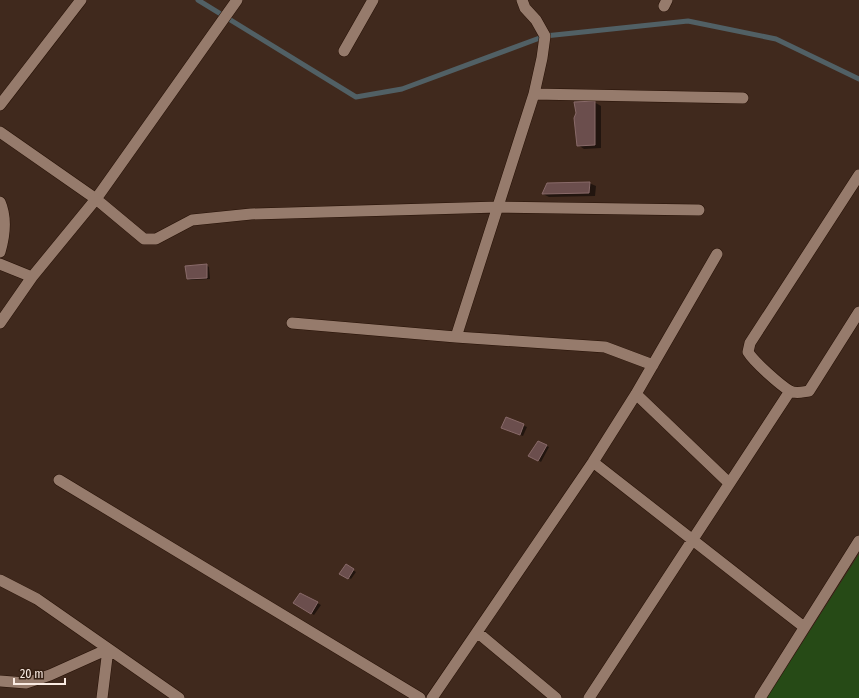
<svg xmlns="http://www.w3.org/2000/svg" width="859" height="698" font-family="'Fira Sans Condensed',sans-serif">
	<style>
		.green { fill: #264a16 }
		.shadow { fill: #0007 }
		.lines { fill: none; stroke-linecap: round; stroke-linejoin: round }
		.stream { stroke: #516065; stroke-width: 5 }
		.building { fill: #6b4e4d; stroke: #896a69 }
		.minor-casing { stroke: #261106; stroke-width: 12 }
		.minor { stroke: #967b6c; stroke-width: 11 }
	</style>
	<rect width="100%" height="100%" fill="#40291d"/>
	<path class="green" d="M859 554V698H767Z"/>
	<path class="shadow" d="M594 102 601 106V148L584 149 578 145Z
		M589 183 596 186 595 196 549 197 543 194 548 184Z
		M206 265 209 267 210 279 191 280 188 279Z
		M507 419 527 427 523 436 505 429Z
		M538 442 549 447 541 462 530 455Z
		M346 566 356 572 351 579 341 573Z
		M300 594 321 605 314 615 295 602Z"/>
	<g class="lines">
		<path class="stream" d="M198 0 356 97 402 89 545 36 688 21 776 39 859 79"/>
	</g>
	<path class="building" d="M595 101V145L577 146 574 118 576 113 574 102Z
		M590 182 589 193 542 194 547 183Z
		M207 264V278L187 279 185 266Z
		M506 417 524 424 520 435 501 428Z
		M538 441 547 445 538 461 528 456Z
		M346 564 354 569 348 579 339 574Z
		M300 593 318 602 311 614 293 603Z"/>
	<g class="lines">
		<g class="minor-casing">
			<path id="minor" d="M664 6 667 0
				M344 51 373 0
				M534 94 743 98
				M0 105 81 0
				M0 132 96 199 144 239H156L192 220 251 214 498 207 699 210
				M859 175 750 343 748 352C754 362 780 385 790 391 796 394 802 392 809 391L859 312
				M0 202C7 218 5 235 0 252
				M0 264 32 277
				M0 323 32 277 96 199 237 0
				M292 323 456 337 605 347 653 365
				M456 337 534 94 542 58 545 36 536 20 525 8 522 0
				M636 394 729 483
				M593 462 804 627
				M59 480 420 698
				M0 580 37 599 179 698
				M477 632 556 698
				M0 681 26 683 50 675 108 649
				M102 698 108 649
				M432 698 593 462 636 394 717 254
				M589 698 790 391
				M760 698 859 541"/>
		</g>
		<use href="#minor" class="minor"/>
	</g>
	<path d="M14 678v6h51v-6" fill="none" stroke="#faebe3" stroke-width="2"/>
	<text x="20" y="678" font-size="12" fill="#faebe3" stroke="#352013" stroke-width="3" paint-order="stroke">20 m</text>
</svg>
